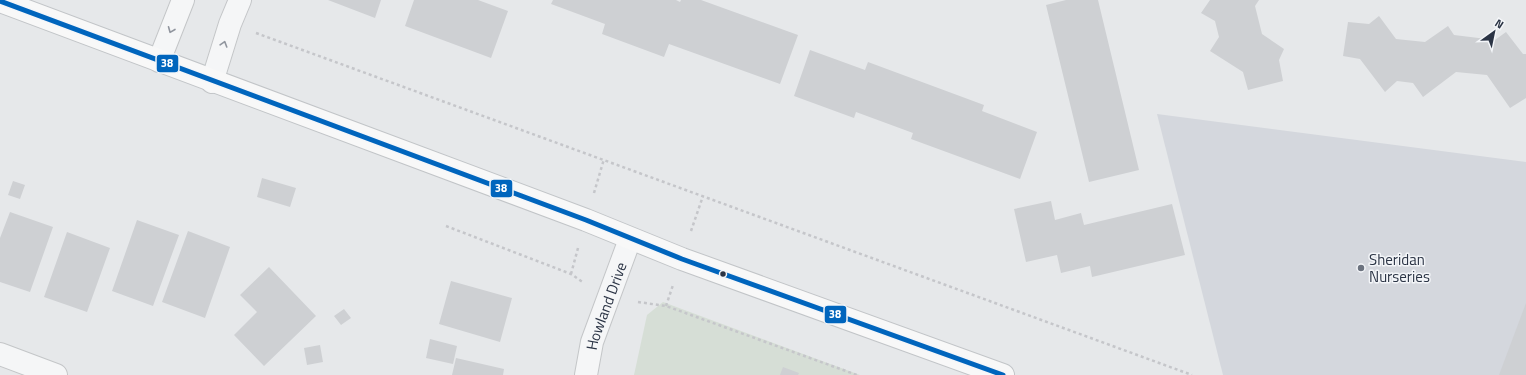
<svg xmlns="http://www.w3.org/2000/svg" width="1526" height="375" font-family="'Titillium Web',sans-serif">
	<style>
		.built { fill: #d4d7dd }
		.green { fill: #d6ded6 }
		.building { fill: #ced0d3 }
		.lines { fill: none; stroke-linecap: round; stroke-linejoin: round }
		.minor-casing { stroke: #c4c6c8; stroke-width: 24 }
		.major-casing { stroke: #c2c5c8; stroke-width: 24 }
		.path { stroke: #c5c6ca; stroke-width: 2.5; stroke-dasharray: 3 3; stroke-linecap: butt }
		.minor { stroke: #f5f6f7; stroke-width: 22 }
		.major { stroke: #f8f8f8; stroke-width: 22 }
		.bus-1-casing { stroke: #f4f6f9; stroke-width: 8 }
		.bus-1 { stroke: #0065bd; stroke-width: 5 }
		.oneway { stroke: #90959e }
		.poi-dot { fill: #6c737f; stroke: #f4f6f9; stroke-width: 1.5 }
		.bus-dot { fill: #2b3445; stroke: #f4f6f9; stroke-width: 1.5 }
		.labels { text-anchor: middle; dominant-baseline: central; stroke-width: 3; stroke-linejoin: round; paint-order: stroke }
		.poi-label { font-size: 15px; fill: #2b3445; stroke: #f4f6f9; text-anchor: start }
		.street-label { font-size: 15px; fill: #2b3445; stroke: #f4f6f9 }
		.line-badge { stroke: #f4f6f9; stroke-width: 1.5 }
		.badge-label { font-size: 11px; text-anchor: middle; font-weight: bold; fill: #fff }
	</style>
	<rect width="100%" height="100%" fill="#e6e8ea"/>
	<path class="built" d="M1157 114 1526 162V375H1223Z"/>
	<path class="green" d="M663 302 860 375H634L647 315Z"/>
	<path class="building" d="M328 0H381L375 18Z
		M414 0H478L508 11 491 58 405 26Z
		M553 0H676L680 2 681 0H701L798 35 780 84 669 44 664 57 602 34 605 24 551 4Z
		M1066 0H1098L1139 170 1089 182 1046 5Z
		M1210 0H1259L1255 6 1262 34 1284 49 1279 60 1283 81 1248 90 1243 72 1210 51 1219 37 1215 21 1201 13Z
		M1379 16 1396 39 1425 42 1448 26 1454 35 1495 40 1506 32 1523 54H1526V98L1510 108 1487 75 1456 72 1423 97 1413 83 1397 81 1385 92 1360 59 1343 56 1348 22 1369 24Z
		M810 50 865 70 868 62 984 105 982 111 1037 132 1020 179 911 139 913 133 856 112 854 118 794 96Z
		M262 178 296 188 290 207 257 197Z
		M13 181 25 185 20 199 8 195Z
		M1051 201 1055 220 1081 213 1084 225 1172 204 1185 255 1092 277 1090 266 1061 273 1057 255 1026 262 1014 209Z
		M10 212 53 227 30 292 0 282V238Z
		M137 220 179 235 153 306 112 291Z
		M188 231 230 247 205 318 162 302Z
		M67 232 110 248 87 312 44 297Z
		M269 267 316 316 264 366 234 335 257 312 240 295Z
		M451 281 512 298 500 342 439 324Z
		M1526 303V375H1499Z
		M344 309 351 318 341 325 334 316Z
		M430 339 457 346 453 364 426 358Z
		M320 345 323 362 307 365 304 348Z
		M456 358 504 369 503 375H452Z
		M783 367 799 373 798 375H780Z"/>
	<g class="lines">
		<g class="minor-casing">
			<g id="minor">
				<path d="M159 61 183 0"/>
				<path d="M212 82 230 24 240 0"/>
				<path d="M0 354 56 375"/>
				<path id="s1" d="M586 375 592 342 630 239"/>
			</g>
		</g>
		<g class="major-casing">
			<path id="major" d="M0 1 586 220 682 259 1003 375"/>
		</g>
		<path class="path" d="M256 33 1192 375
			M594 193 604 159
			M446 226 571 274 584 283
			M691 231 703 196
			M571 274 578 248
			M638 302 666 306 857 375
			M666 306 673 285"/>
		<use href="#minor" class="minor"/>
		<use href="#major" class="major"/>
		<g class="bus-1-casing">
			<path id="bus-1" d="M0 1 586 220 682 259 1003 375"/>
		</g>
		<use href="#bus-1" class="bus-1"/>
	</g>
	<defs><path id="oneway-chevron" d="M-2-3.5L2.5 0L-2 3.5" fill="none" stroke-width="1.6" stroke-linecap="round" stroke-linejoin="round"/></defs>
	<g class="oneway">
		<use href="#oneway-chevron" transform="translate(171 30) rotate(112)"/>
		<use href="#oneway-chevron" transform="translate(224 44) rotate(-73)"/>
	</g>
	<circle class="poi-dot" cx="1361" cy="268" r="4"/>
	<circle class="bus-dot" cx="723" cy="274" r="3.5"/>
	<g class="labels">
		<g class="poi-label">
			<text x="1369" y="259">Sheridan<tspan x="1369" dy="17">Nurseries</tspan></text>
		</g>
		<g class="street-label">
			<text stroke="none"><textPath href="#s1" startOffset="72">Howland Drive</textPath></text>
		</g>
	</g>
	<g class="line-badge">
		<rect x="156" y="54" width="23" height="19" rx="4" fill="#0065bd"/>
		<rect x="490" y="179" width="23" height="19" rx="4" fill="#0065bd"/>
		<rect x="824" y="305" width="23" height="19" rx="4" fill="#0065bd"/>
	</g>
	<g class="badge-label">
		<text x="167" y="67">38</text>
		<text x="501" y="192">38</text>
		<text x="835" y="318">38</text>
	</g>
	<g transform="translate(1494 32) rotate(33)" stroke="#f4f6f9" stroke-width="3" paint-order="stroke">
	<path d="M0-3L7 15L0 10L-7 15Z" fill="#2b3445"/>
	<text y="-6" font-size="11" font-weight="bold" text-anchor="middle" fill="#2b3445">N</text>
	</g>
</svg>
